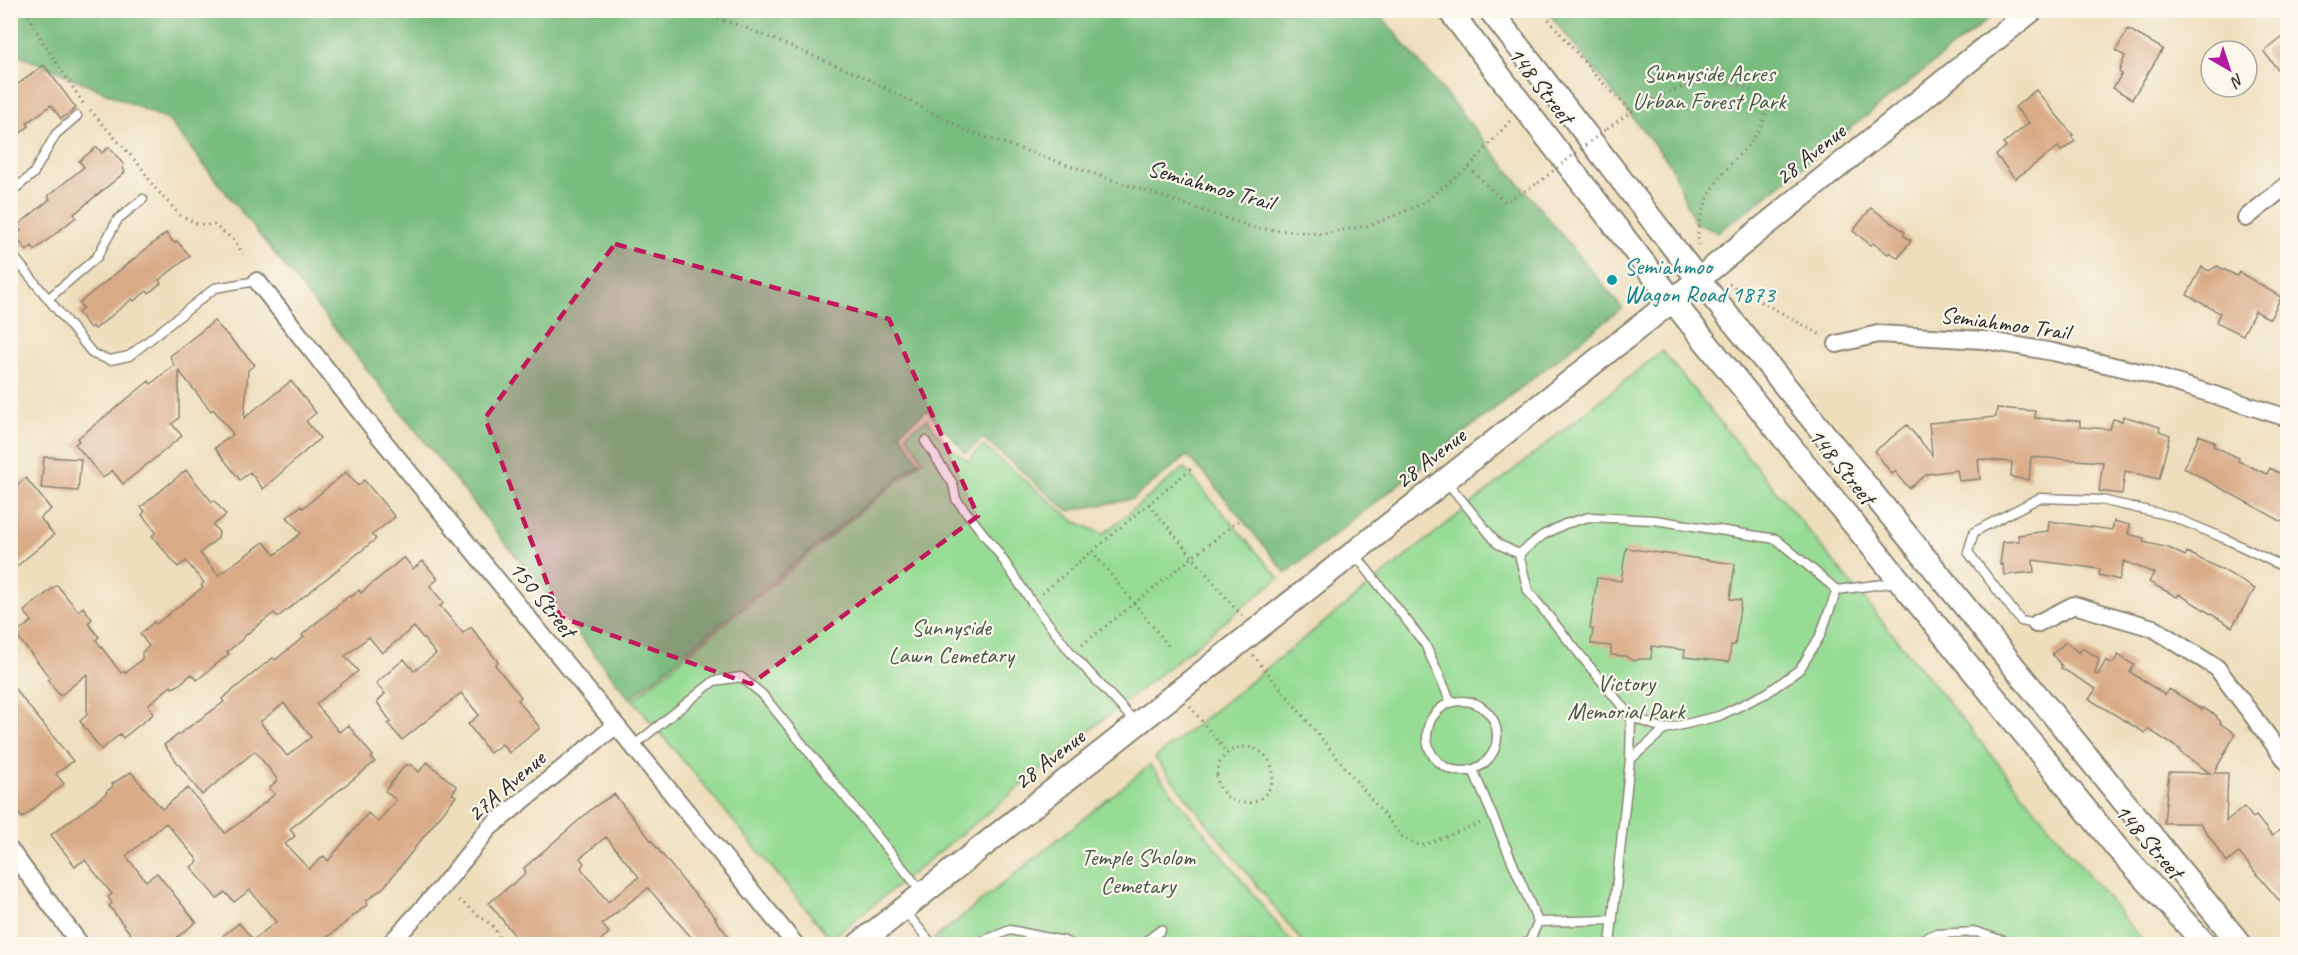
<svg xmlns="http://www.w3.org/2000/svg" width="2298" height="955" font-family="Caveat,sans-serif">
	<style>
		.green { fill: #96dc95; stroke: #608460; stroke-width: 1.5 }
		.forest { fill: #78bc7e; stroke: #527454; stroke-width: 1.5 }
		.building { fill: #d9aa86; fill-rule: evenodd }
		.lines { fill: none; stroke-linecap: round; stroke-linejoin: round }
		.lane-casing { stroke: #8c8473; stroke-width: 11 }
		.street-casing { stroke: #8c8473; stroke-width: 20 }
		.secondary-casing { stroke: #8c8473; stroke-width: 26 }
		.path { stroke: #8c8473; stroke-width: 3; stroke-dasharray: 1.5 4.5; stroke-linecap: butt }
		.lane { stroke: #fff; stroke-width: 8 }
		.street { stroke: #fff; stroke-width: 16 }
		.secondary { stroke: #fff; stroke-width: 22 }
		.path-bridge { stroke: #8c8473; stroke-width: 3; stroke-dasharray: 1.5 4.5; stroke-linecap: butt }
		.marked { fill: #c2185b; fill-opacity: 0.2; stroke: #c2185b; stroke-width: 4.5; stroke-dasharray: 12 8; stroke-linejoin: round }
		.culture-dot { fill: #0f9aa8; stroke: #fbf7ec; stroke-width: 2 }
		.labels { text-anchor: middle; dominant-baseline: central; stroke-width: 4.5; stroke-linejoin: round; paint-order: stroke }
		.park-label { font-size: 24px; fill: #465746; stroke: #fbf7ec }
		.street-label { font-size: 24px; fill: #2b2b2b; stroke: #fbf7ec }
		.culture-label { font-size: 24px; fill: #0d838f; stroke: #fbf7ec; text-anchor: start }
	</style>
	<rect width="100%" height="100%" fill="#fbf7ec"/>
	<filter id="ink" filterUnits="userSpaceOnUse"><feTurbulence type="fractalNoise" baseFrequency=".0167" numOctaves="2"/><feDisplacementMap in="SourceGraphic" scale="12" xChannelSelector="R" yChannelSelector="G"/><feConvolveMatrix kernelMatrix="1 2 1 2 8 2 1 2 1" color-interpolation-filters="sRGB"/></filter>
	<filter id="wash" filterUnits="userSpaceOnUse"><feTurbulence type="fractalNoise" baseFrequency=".008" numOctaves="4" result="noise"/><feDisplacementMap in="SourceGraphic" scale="24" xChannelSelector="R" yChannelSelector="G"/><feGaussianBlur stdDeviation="1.35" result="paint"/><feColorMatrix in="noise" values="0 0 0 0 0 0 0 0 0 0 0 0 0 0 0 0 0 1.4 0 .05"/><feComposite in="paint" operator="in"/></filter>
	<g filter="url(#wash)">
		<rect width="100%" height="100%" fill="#eedebb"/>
		<path class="green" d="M1662 351 2145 944H1304L1155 758Z
			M927 419 944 443 968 461 983 446 1074 521 1103 534 1184 468 1279 578 831 939 633 700 923 460 906 434Z
			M1150 765 1293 944H928Z"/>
		<path class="forest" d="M10 11H1377L1622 308 1286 573 1206 475 1187 456 1132 499 1068 511 983 438 966 453 927 410 900 432 919 461 630 699 168 120 46 66 11 53Z
			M1547 11H1998L1743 214 1717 232 1695 223 1670 164Z"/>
		<g id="blocks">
			<path class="building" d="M2128 29 2163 49 2132 99 2113 88 2122 74 2119 72 2125 56 2116 51Z
				M2288 33V82L2264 52Z
				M44 65 76 108 61 119 51 105 27 123 29 126 10 141V90Z
				M2036 90 2073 135 2071 136 2075 141 2061 151 2058 147 2015 179 1996 155 2006 147 2003 144 2029 123 2015 107Z
				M97 147 102 153 109 147 124 165 123 168 125 172 74 214 76 217 35 250 32 246 27 251 15 236 21 231 17 226 50 199 48 196 84 167 79 161Z
				M1871 208 1905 232 1903 235 1911 241 1898 258 1890 252 1888 254 1873 243 1871 245 1853 231Z
				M166 233 174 243 177 241 190 256 159 280 161 283 149 293 147 291 134 301 132 299 95 329 92 326 90 328 78 313 83 308 79 303Z
				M2217 266 2237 276 2239 272 2281 297 2270 319 2255 311 2243 335 2216 322 2220 313 2187 295 2202 267 2209 271Z
				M214 321 255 365 248 370 244 418 291 381 316 413 306 421 320 438 263 489 250 472 240 480 215 448 233 434 213 409 211 411 179 371V418L172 424 182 436 123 484 112 470 103 478 75 444 79 441 77 439 149 381 151 384 174 365 170 356Z
				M1997 408 2035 411V418L2080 421V427L2110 429 2113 419 2122 421 2123 416 2160 427 2159 431 2170 435 2159 479 2125 471 2122 494 2099 491 2103 462 2031 457 2029 480 2011 477 2012 462 1978 459 1980 479 1959 481 1957 470 1927 474 1909 488 1895 471 1892 474 1875 451 1907 425 1932 455 1929 423 1996 417Z
				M2199 435 2215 442 2213 446 2239 458 2238 461 2267 474 2270 468 2288 478V525L2184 468Z
				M44 457 81 459 78 491 41 488Z
				M186 470 212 502 214 500 226 515 213 525 219 532 218 538 200 553 218 575 264 542 275 555 301 533 287 517 301 506 303 508 346 472 358 486 364 480 395 517 372 535 376 539 278 617 274 613 243 637 244 638 227 652 229 654 197 680 192 674 177 686 172 688 171 686 148 705 153 713 152 715 123 738 120 734 101 750 80 721 87 715V674L60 696 48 680 50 678 41 666 15 634 32 621 24 611 57 585 78 611 83 607 92 619 88 623 99 637 96 640 121 673 124 671 125 673 142 659V652L149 646 140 634 154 622 156 624 203 587 201 585 204 583 186 561 178 567 152 536 156 532 142 515 145 511 141 507Z
				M26 478 51 509 40 518 54 535 10 572V490Z
				M2049 521 2112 530 2114 521 2130 525 2128 534 2144 538 2143 542 2169 548 2185 556 2187 552 2222 570V569L2255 589 2232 627 2179 594 2177 597 2149 582 2154 573 2124 561 2119 580 2099 575 2100 569 2033 560 2034 572 2004 575 2003 564 2000 565 2003 542 2019 541 2018 535 2048 531Z
				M1626 548 1735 564 1730 599 1741 600 1735 645H1731L1729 662 1684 657 1685 650 1652 646 1651 659H1640L1633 661 1625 656 1611 655V646L1591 644 1593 629H1590L1597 578 1621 581Z
				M404 557 413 569 423 561 438 579 430 586 444 603 440 606 463 633 471 627 498 662 495 665 521 697 518 700 540 728 509 753 502 744 490 753 468 724 479 715 461 693 402 740 388 724 391 722 377 702 385 694 376 683 404 659 414 671 436 654 414 627 382 653 369 637 345 656 358 671 316 704 339 732 348 725 373 756 371 758 375 762 290 829 295 836 285 844 309 869 324 856 328 861 368 813 378 822 396 800 385 791 405 765H411L419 772 427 762 457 787 452 794 456 796 384 887 366 901 368 904 318 945H229L223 936 239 923 253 940 276 922 250 890 234 902 225 892 217 899 191 867 198 862 196 858 166 823 126 856 146 881 157 873 196 922 168 945H139L109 906 112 903 108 897 112 894 85 860 75 866 51 835 107 793 106 792 113 786 112 784 131 772 162 809 188 788 225 833 246 818 275 794 269 788 278 780 255 751 202 795 164 745 224 702 222 699 265 664 273 658 275 660 304 637 302 635 310 628 349 596 351 597 359 590 361 593ZM284 703 311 737 287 756 260 722Z
				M2066 642 2079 653 2082 648 2099 658 2095 674 2098 675 2106 660 2111 663 2114 662 2118 655 2134 665 2130 672 2165 695 2169 689 2202 709 2203 708 2217 716 2216 717 2221 722 2220 723 2235 734 2214 773H2228L2226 821 2244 807 2253 818 2256 816 2272 836 2288 824V911L2239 853 2227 862 2200 823H2164L2169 772 2210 773 2180 752 2181 750 2148 729 2145 733 2089 699 2096 689 2061 668 2062 666 2052 654Z
				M10 683 73 761 56 774 64 784 22 818 10 804Z
				M614 794 685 883 716 918 715 919 735 945H698L648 888 602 924 609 933 595 945H522L501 918 489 903 526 873 524 868 594 807ZM606 837 639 877 608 902 581 868 584 863 580 858Z"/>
		</g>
	</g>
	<g filter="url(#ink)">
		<use href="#blocks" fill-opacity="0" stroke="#8c8473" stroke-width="1.5"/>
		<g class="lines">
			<g class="lane-casing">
				<path id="lane" d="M10 193 33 174 56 134 77 116
					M10 252 93 354 110 360 129 356 215 288 257 281
					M49 298 97 257 118 219 143 199
					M925 441 953 484 956 499 997 551 1031 601 1071 653 1137 724
					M1446 481 1498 544 1519 554 1528 591 1631 717 1665 729 1719 716 1767 693 1800 669 1820 636 1837 590 1898 582
					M1354 553 1425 644 1451 702
					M1519 554 1543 535 1565 524 1589 517 1655 520 1776 539 1837 590
					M2036 624 2021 621 1968 552 1974 532 2039 498 2101 500 2171 516 2226 539 2288 569
					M1427 736a35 35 0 1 1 70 0a35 35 0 1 1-70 0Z
					M632 747 714 681 741 677 762 694 923 893
					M1630 760 1665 729
					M1473 770 1538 922 1612 920
					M904 910 932 944
					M975 944 1010 930 1064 941 1071 944
					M1142 944 1161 930
					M1524 944 1530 940 1538 922
					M1610 944 1630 760 1631 717
					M1911 944 1935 934 1977 932 2013 944"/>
			</g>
			<g class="street-casing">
				<path id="street" d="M2246 218 2288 184
					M257 281 372 427 795 944
					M1837 344 1878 334 1984 340 2053 352 2144 373 2288 418
					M2036 624 2074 605 2153 628 2217 668 2288 763
					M10 850 80 944
					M390 944 442 887 489 828 615 726"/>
			</g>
			<g class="secondary-casing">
				<path id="secondary" d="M1449 10 1683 314 2117 848 2205 944
					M1490 10 1698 279 2240 944
					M859 944 1658 312 2032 10"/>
			</g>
			<path class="path" d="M26 10 39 36 85 106
				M689 10 744 27 864 77 967 131 1255 228 1322 234 1371 225 1420 205 1469 167 1492 191 1506 202 1538 183
				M1541 10 1595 75 1631 111
				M724 21 729 10
				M90 110 141 167 154 187 180 215 197 224 214 225 234 240 243 254
				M1607 129C1642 102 1694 71 1741 86 1750 89 1761 95 1764 106 1771 130 1732 159 1720 177 1708 196 1694 222 1699 245
				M1469 167 1510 121
				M1729 284 1823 336
				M1149 504 1232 605 1242 615
				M1092 551 1170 648
				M1042 593 1194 466
				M1082 645 1238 521
				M1253 655 1403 838 1421 846 1481 823
				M1190 706 1227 753
				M1217 775a28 28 0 1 1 56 0a28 28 0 1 1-56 0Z
				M459 900 494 927 502 944"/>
			<use href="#lane" class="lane"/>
			<use href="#street" class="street"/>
			<use href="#secondary" class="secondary"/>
			<path class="path-bridge" d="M1538 183 1605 130"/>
		</g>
	</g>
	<path class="marked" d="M615 244 889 319 978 516 751 684 560 617 485 418Z"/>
	<circle class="culture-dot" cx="1612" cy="280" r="6"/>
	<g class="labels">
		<g class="park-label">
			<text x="1709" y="73">Sunnyside Acres<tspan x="1709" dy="28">Urban Forest Park</tspan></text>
			<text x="951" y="627">Sunnyside<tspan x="951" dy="28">Lawn Cemetary</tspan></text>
			<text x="1626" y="683">Victory<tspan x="1626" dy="28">Memorial Park</tspan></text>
			<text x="1138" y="857">Temple Sholom<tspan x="1138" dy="28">Cemetary</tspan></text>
		</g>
		<g class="street-label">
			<text transform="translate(1541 85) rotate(52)">148 Street</text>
			<text transform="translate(1810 154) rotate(-39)">28 Avenue</text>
			<text transform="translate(1211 185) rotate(16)">Semiahmoo Trail</text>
			<text transform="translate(2005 323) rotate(8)">Semiahmoo Trail</text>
			<text transform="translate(1430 458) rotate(-38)">28 Avenue</text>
			<text transform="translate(1842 466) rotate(51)">148 Street</text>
			<text transform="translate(543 599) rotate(51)">150 Street</text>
			<text transform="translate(1049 759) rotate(-38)">28 Avenue</text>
			<text transform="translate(506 786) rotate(-41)">27A Avenue</text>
			<text transform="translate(2149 841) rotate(49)">148 Street</text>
		</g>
		<g class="culture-label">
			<text x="1624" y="266">Semiahmoo<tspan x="1624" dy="28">Wagon Road 1873</tspan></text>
		</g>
	</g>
	<rect width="2298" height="955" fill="none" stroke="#fbf7ec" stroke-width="36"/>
	<g transform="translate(2229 69) rotate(141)"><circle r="28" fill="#fbf7ec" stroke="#a8a59f" stroke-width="1.5"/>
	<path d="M0-4.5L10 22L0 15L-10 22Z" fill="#b5179e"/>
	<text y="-9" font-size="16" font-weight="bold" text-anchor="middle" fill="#2b2b2b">N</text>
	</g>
</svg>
